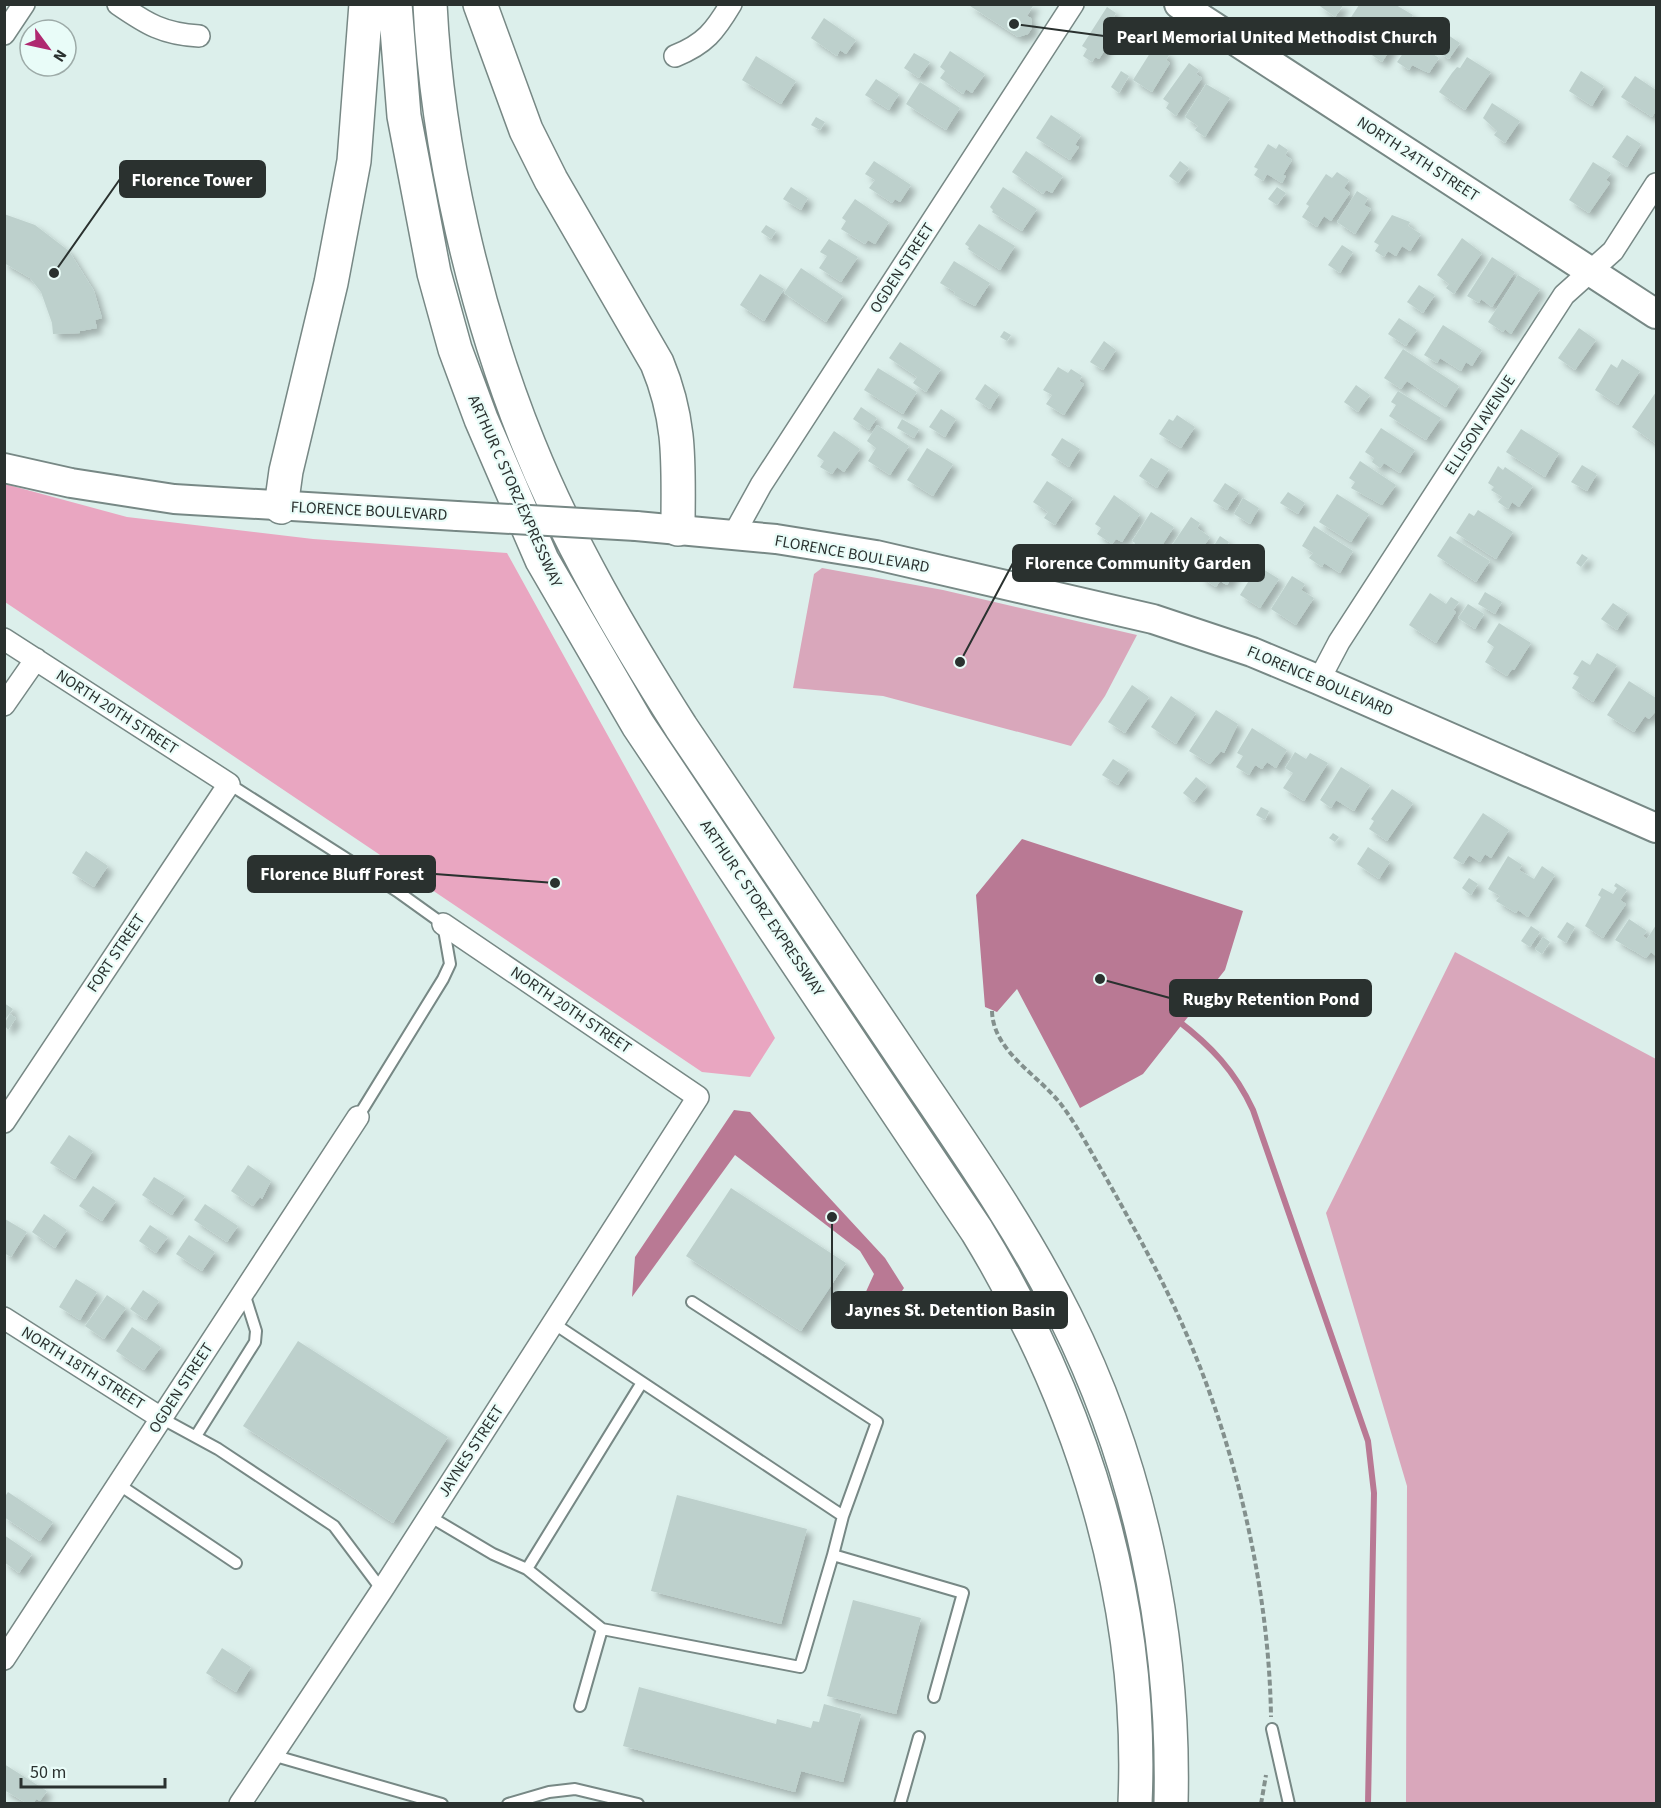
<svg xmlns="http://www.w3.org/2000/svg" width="1661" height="1808" font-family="'Source Sans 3',sans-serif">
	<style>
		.green { fill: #d9a7bb }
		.forest { fill: #e9a6c1 }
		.water { fill: #b97994 }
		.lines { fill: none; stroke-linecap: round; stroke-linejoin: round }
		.stream { stroke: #b97994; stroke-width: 6 }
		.building { fill: #bdd0cc; filter: url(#shadow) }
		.lane-casing { stroke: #778885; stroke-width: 14 }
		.street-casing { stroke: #778885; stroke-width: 24 }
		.secondary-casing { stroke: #778885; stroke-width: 32 }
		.highway-casing { stroke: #778885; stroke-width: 36 }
		.path { stroke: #83908d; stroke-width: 4; stroke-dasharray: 6 3; stroke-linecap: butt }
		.lane { stroke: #fff; stroke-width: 10 }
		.street { stroke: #fff; stroke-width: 21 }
		.secondary { stroke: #fff; stroke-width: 28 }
		.highway { stroke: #fff; stroke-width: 33 }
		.secondary-bridge-casing { stroke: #778885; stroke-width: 32; stroke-linecap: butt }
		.secondary-bridge { stroke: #fff; stroke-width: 28 }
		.labels { text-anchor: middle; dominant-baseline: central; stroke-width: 4.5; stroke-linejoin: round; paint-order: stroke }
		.street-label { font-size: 16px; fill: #2a312f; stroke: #e9fcf8 }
		.leader { fill: none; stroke: #2a312f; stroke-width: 2 }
		.callout-dot { fill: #2a312f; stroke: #e9fcf8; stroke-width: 2 }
		.callout { fill: #2a312f; stroke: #2a312f; stroke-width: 2 }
		.callout-label { font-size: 18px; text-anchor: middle; font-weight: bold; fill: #fff }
	</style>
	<defs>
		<filter id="shadow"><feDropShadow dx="5.5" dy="5.5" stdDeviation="3" flood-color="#0004"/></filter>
	</defs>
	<rect width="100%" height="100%" fill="#dcefeb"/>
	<path class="green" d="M822 568 943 590 1137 635 1105 696 1071 746 883 696 793 688 814 574Z
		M1455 952 1656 1059V1803H1406L1407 1486 1326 1213Z"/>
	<path class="forest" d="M5 484 127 517 313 539 507 553 775 1038 750 1077 702 1072 5 602Z"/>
	<path class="water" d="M1022 839 1243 911 1225 970 1143 1074 1080 1108 1017 989 997 1012 985 1007 976 895Z
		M734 1110 750 1112 885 1258 904 1288 882 1321 859 1307 874 1274 860 1251 735 1155 632 1297 635 1257Z"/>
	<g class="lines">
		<path class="stream" d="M1177 1020C1211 1046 1235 1071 1253 1110L1368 1441 1374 1493 1368 1804"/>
	</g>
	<path class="building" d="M967 4H1034L1027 16 1031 18 1032 28 1028 34 1018 37Z
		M1317 4H1344L1335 17Z
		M1359 5H1396L1413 15 1382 62 1369 53 1378 40 1361 29 1353 42 1340 34Z
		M1107 7 1116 13 1113 18 1122 23 1099 59 1095 57 1092 62 1083 56 1087 49 1082 46Z
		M824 18 856 40 846 54 840 50 837 56 811 38Z
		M1448 35 1460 43 1449 59 1437 51Z
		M1412 40 1439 58 1429 73 1412 65 1409 70 1397 62Z
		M1160 49 1169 55 1166 60 1170 63 1152 92 1133 80 1152 50 1157 54Z
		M950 51 985 74 972 93 966 89 963 94 940 78 945 71 940 67Z
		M914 53 930 62 919 78 904 68Z
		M756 56 796 81 781 104 742 80Z
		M1467 57 1491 72 1465 110 1439 92 1452 73 1457 67 1460 68Z
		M1189 63 1199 70 1196 74 1202 78 1176 116 1166 108 1169 103 1163 99Z
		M1121 71 1129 76 1119 93 1111 87Z
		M1581 71 1604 86 1592 106 1569 91Z
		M1635 76 1656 90V111L1652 117 1621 97Z
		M876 79 899 94 889 110 865 95Z
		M920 82 960 108 946 130 906 104Z
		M1206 84 1230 98 1205 137 1195 130 1198 126 1185 117Z
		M1492 103 1520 121 1505 143 1494 135 1497 131 1483 118Z
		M1051 115 1081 135 1075 145 1079 147 1070 160 1036 138Z
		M816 117 825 122 820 130 811 125Z
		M1627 135 1641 144 1627 167 1612 157Z
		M1268 144 1276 149 1279 144 1288 150 1285 155 1292 160 1283 175 1286 176 1282 183 1267 174 1263 181 1254 175 1258 169 1254 167Z
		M1026 151 1063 176 1052 193 1046 190 1043 194 1012 172Z
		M874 161 911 185 900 202 895 199 892 203 869 188 875 180 865 174Z
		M1180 161 1189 168 1178 183 1169 176Z
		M1593 162 1611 173 1606 180 1610 183 1589 213 1569 200Z
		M1337 172 1349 180 1344 188 1350 193 1331 221 1324 216 1317 227 1302 217 1309 206 1306 204 1326 174 1332 178Z
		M791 187 808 198 801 210 783 199Z
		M1003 187 1037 209 1022 231 992 212 993 210 990 207Z
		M1277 187 1286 193 1277 205 1268 199Z
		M1357 191 1368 198 1364 205 1371 209 1355 234 1337 222Z
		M855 199 889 222 875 244 868 240 865 244 841 229 846 221 842 218Z
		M4 214 35 225 69 251 94 291 102 318 95 320 97 328 80 331V333L53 334 52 323 41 292 30 278 4 263Z
		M1392 215 1410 222 1408 226 1421 234 1410 251 1402 246 1396 256 1388 251 1384 257 1375 251 1379 245 1374 242Z
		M979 224 1015 246 1000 270 968 249 969 247 965 244Z
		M766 225 776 231 771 239 761 232Z
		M1462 238 1482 253 1454 294 1446 288 1449 284 1437 275Z
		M829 239 858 257 841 282 819 268 827 256 820 252Z
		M1342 245 1353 252 1340 273 1328 265Z
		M1492 257 1515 272 1492 307 1481 299 1479 303 1467 296Z
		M954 261 990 283 975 306 954 295 955 292 940 283Z
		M801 268 843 296 826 322 784 293Z
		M760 274 784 289 764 321 740 305Z
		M1518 275 1540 289 1511 334 1505 329 1503 332 1488 322Z
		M1419 285 1435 295 1423 313 1407 302Z
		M1399 318 1417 330 1406 346 1388 334Z
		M1443 325 1482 350 1472 366 1466 362 1461 371 1440 358 1437 363 1424 355Z
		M1579 328 1596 340 1575 370 1558 358Z
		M1004 331 1011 335 1007 341 1000 337Z
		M1104 341 1116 350 1103 370 1090 362Z
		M900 342 941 369 926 392 913 383 917 377 889 358Z
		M1403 349 1459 386 1446 407 1407 381 1401 389 1384 378Z
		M1622 359 1640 371 1618 405 1595 390 1611 364 1617 368Z
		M1058 367 1068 373 1071 369 1082 376 1079 381 1084 384 1064 415 1046 404 1052 395 1043 390Z
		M878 368 917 392 903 414 864 390Z
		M985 384 999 394 990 409 975 399Z
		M1356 385 1370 395 1358 412 1344 402Z
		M1398 391 1441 418 1426 440 1389 416 1396 405 1391 402Z
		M1656 392V444L1632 427Z
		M861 407 877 418 869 430 853 419Z
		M941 409 956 419 945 437 929 427Z
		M1177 415 1195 427 1181 448 1159 434 1169 419 1173 421Z
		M902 419 919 429 914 438 897 428Z
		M877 425 909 446 890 475 868 461 876 448 867 441Z
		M1381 428 1415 450 1400 473 1384 463 1380 468 1372 462 1374 458 1365 452Z
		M1521 429 1559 453 1545 477 1506 452Z
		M834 431 860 449 844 472 837 467 832 474 820 467 824 461 817 456Z
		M1062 438 1080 449 1069 467 1051 455Z
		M927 448 953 464 933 496 907 480Z
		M1151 458 1169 469 1157 488 1139 476Z
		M1360 461 1396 485 1382 505 1351 488 1355 482 1349 478Z
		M1582 465 1597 474 1587 491 1571 482Z
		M1498 466 1503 470 1505 467 1533 486 1519 507 1512 502 1508 509 1498 502 1502 497 1491 490 1494 487 1488 483Z
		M1047 481 1073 498 1055 525 1044 518 1048 512 1033 502Z
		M1225 483 1239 492 1227 510 1213 501Z
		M1288 492 1305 503 1298 514 1280 503Z
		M1337 494 1369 514 1351 542 1319 522Z
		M1114 495 1140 514 1122 542 1116 539 1112 544 1097 534 1101 528 1095 524Z
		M1243 498 1259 508 1250 524 1234 514Z
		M1478 510 1513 532 1496 559 1456 533 1469 513 1474 516Z
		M1151 512 1174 527 1155 556 1152 554 1149 559 1132 548 1135 543 1132 541Z
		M1191 517 1200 523 1197 528 1210 537 1189 568 1187 566 1182 573 1162 560Z
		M1314 526 1353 551 1340 573 1324 563 1322 567 1309 558 1313 553 1302 546Z
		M1220 536 1229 542 1227 545 1245 558 1227 585 1220 581 1216 587 1200 577 1205 570 1200 567Z
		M1450 536 1490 561 1476 582 1437 556Z
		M1582 554 1588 558 1581 567 1576 563Z
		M1258 566 1279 579 1260 608 1240 595Z
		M1292 576 1305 584 1301 590 1314 598 1296 625 1271 609Z
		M1485 592 1502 602 1495 614 1478 604Z
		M1430 593 1446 604 1451 597 1459 602 1453 610 1456 612 1436 643 1409 625Z
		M1613 603 1628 613 1617 630 1601 619Z
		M1468 604 1484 614 1475 629 1458 618Z
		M1499 623 1531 643 1514 670 1512 669 1507 676 1485 662 1494 647 1487 642Z
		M1597 653 1617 665 1593 702 1572 688 1579 677 1573 674 1582 660 1590 665Z
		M1629 681 1656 698V711L1649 719 1645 716 1634 732 1607 715Z
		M1132 685 1149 697 1125 733 1108 722Z
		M1171 696 1196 713 1176 744 1151 727Z
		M1216 710 1238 724 1224 753 1221 751 1210 764 1189 751Z
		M1252 728 1287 750 1276 768 1267 762 1262 769 1255 765 1249 775 1236 767 1243 756 1237 753Z
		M1295 752 1306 759 1310 753 1328 763 1304 801 1283 788 1293 773 1285 768Z
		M1113 759 1129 769 1118 785 1102 775Z
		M1341 767 1370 785 1354 811 1336 800 1331 808 1320 800Z
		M1196 777 1207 786 1194 802 1183 793Z
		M1392 789 1413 803 1387 841 1369 829 1374 821 1371 819Z
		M1261 807 1269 811 1265 820 1256 815Z
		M1483 813 1509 830 1491 858 1485 854 1480 862 1469 855 1463 864 1453 858Z
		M1333 833 1339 837 1335 842 1329 838Z
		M1368 847 1390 862 1379 879 1357 864Z
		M86 851 108 866 94 887 72 873Z
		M1508 856 1522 865 1519 870 1534 879 1542 866 1555 875 1528 917 1518 910 1516 913 1496 901 1500 896 1488 889Z
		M1469 878 1478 884 1471 895 1462 888Z
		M1616 883 1627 890 1620 900 1626 904 1603 938 1585 926 1601 897 1598 895 1602 888 1613 894 1617 888 1614 886Z
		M1629 919 1647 931 1643 936 1647 939 1656 925V956L1651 952 1646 958 1615 940Z
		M1567 922 1575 927 1566 943 1557 937Z
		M1531 926 1540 932 1530 947 1521 941Z
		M1543 937 1550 942 1542 954 1535 949Z
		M4 1003 13 1009 4 1021Z
		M10 1014 16 1018 8 1030 4 1024Z
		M69 1135 93 1151 75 1179 50 1163Z
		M248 1165 271 1181 262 1199 260 1197 253 1206 231 1191Z
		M154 1177 185 1196 172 1215 142 1195Z
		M93 1186 116 1201 102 1221 79 1206Z
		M731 1188 846 1263 801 1331 686 1256Z
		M205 1204 238 1226 227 1242 194 1220Z
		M44 1214 67 1230 55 1248 32 1232Z
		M5 1219 27 1232 11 1257 4 1253Z
		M150 1225 168 1237 156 1253 139 1241Z
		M189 1235 215 1252 202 1271 176 1254Z
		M76 1279 97 1292 80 1320 59 1307Z
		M143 1290 159 1301 146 1320 130 1309Z
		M107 1295 126 1308 104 1339 85 1326Z
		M132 1327 161 1347 144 1370 116 1351Z
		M298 1341 448 1437 393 1523 243 1426Z
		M8 1492 53 1522 40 1541 4 1517V1498Z
		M677 1495 807 1529 781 1624 651 1591Z
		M4 1535 32 1554 19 1573 4 1562Z
		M853 1600 921 1618 896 1714 827 1696Z
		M222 1648 251 1667 236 1692 206 1673Z
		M639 1687 776 1724 777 1719 811 1728 813 1721 819 1722 824 1704 861 1714 843 1782 801 1771 795 1792 623 1746Z
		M4 1764 47 1791 40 1801 36 1799 33 1804H28L4 1790Z"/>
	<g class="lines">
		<g class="lane-casing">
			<path id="lane" d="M229 784 397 891 443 924 450 964 443 979 358 1117
				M692 1302 877 1422 843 1516 833 1555
				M553 1323 843 1516
				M161 1418 218 1449 334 1526 382 1590
				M196 1436 255 1342 256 1331 244 1293
				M118 1484 236 1563
				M429 1516 493 1554 527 1569 602 1629 800 1667 833 1555 963 1593 934 1697
				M527 1569 641 1384
				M580 1706 602 1629
				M1272 1729 1289 1804
				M272 1755 442 1804
				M508 1804 549 1792 575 1789 638 1804
				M900 1804 919 1737"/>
		</g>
		<g class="street-casing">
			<path id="street" d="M118 4C147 24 163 34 199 36
				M4 34 24 4
				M675 56C705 44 715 31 731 4
				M734 534 761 485 1073 4
				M4 639 229 784 4 1122
				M1319 680 1339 642 1564 295 1613 251 1656 184
				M4 705 36 659
				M4 1318 161 1418
				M4 1659 358 1117
				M240 1804 382 1590 698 1097 443 924"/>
		</g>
		<g class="secondary-casing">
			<path id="secondary" d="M1179 4 1656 314
				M4 468 71 483 174 499 457 516
				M636 526 776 539 876 555 1153 619 1252 652 1319 680 1656 828"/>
		</g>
		<g class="highway-casing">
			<path id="highway" d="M395 4 404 116 434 273 455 349 481 419 542 560 638 725 977 1231C1082 1403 1144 1600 1135 1804
				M430 4C437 148 475 312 529 445 569 544 624 637 681 727 753 834 826 941 898 1049 956 1136 1018 1222 1065 1316 1140 1466 1175 1636 1171 1804
				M480 4 526 130 551 180 657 363C682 423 678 466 678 529
				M281 507 286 471 331 283 354 161 366 4"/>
		</g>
		<path class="path" d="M992 1011C993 1051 1037 1074 1060 1103 1077 1125 1091 1152 1105 1176 1128 1217 1151 1258 1171 1300 1231 1425 1269 1579 1271 1717
			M1261 1804 1266 1775"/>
		<use href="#lane" class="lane"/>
		<use href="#street" class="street"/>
		<use href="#secondary" class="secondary"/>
		<use href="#highway" class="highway"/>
		<g class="secondary-bridge-casing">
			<path id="secondary-bridge" d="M457 516 636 526"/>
		</g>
		<use href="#secondary-bridge" class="secondary-bridge"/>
	</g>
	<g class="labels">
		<g class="street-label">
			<text transform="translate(1418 159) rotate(33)">NORTH 24TH STREET</text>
			<text transform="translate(902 268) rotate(-57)">OGDEN STREET</text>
			<text transform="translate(1480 425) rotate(-57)">ELLISON AVENUE</text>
			<text transform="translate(515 491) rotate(66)">ARTHUR C STORZ EXPRESSWAY</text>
			<text transform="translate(369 511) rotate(3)">FLORENCE BOULEVARD</text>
			<text transform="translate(852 554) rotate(10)">FLORENCE BOULEVARD</text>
			<text transform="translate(1320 681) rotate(23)">FLORENCE BOULEVARD</text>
			<text transform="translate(117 712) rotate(33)">NORTH 20TH STREET</text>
			<text transform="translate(762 908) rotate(56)">ARTHUR C STORZ EXPRESSWAY</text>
			<text transform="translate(116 953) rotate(-56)">FORT STREET</text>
			<text transform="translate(571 1010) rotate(34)">NORTH 20TH STREET</text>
			<text transform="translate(83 1368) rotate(32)">NORTH 18TH STREET</text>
			<text transform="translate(181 1388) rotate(-57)">OGDEN STREET</text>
			<text transform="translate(471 1451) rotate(-57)">JAYNES STREET</text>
		</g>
	</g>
	<path class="leader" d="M1014 24L1104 36M54 273L120 179M960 662L1013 563M555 883L435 874M1100 979L1170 998M832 1217L832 1310"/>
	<g class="callout-dot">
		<circle cx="1014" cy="24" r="6"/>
		<circle cx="54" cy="273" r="6"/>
		<circle cx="960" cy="662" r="6"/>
		<circle cx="555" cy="883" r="6"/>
		<circle cx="1100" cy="979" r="6"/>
		<circle cx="832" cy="1217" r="6"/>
	</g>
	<g class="callout">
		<rect x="1104" y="18" width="345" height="36" rx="6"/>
		<rect x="120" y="161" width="145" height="36" rx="6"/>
		<rect x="1013" y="545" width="251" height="36" rx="6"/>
		<rect x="248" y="856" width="187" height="36" rx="6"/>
		<rect x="1170" y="980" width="201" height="36" rx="6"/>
		<rect x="832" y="1292" width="235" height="36" rx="6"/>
	</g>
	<g class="callout-label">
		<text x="1277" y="43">Pearl Memorial United Methodist Church</text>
		<text x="192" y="186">Florence Tower</text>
		<text x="1138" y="569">Florence Community Garden</text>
		<text x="342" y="880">Florence Bluff Forest</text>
		<text x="1271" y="1005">Rugby Retention Pond</text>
		<text x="950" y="1316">Jaynes St. Detention Basin</text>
	</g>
	<rect width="1661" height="1808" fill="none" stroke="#2a312f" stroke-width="12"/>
	<g transform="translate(48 48) rotate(123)"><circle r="28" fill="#e9fcf8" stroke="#9daba8" stroke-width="1.5"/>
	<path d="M0-4.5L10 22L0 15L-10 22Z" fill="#af2970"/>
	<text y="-9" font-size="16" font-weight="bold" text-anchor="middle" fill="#2a312f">N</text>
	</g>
	<path d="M21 1778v9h144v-9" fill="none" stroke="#2a312f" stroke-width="3"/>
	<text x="30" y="1778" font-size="18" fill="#2a312f" stroke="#e9fcf8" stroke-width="4.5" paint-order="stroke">50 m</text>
</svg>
